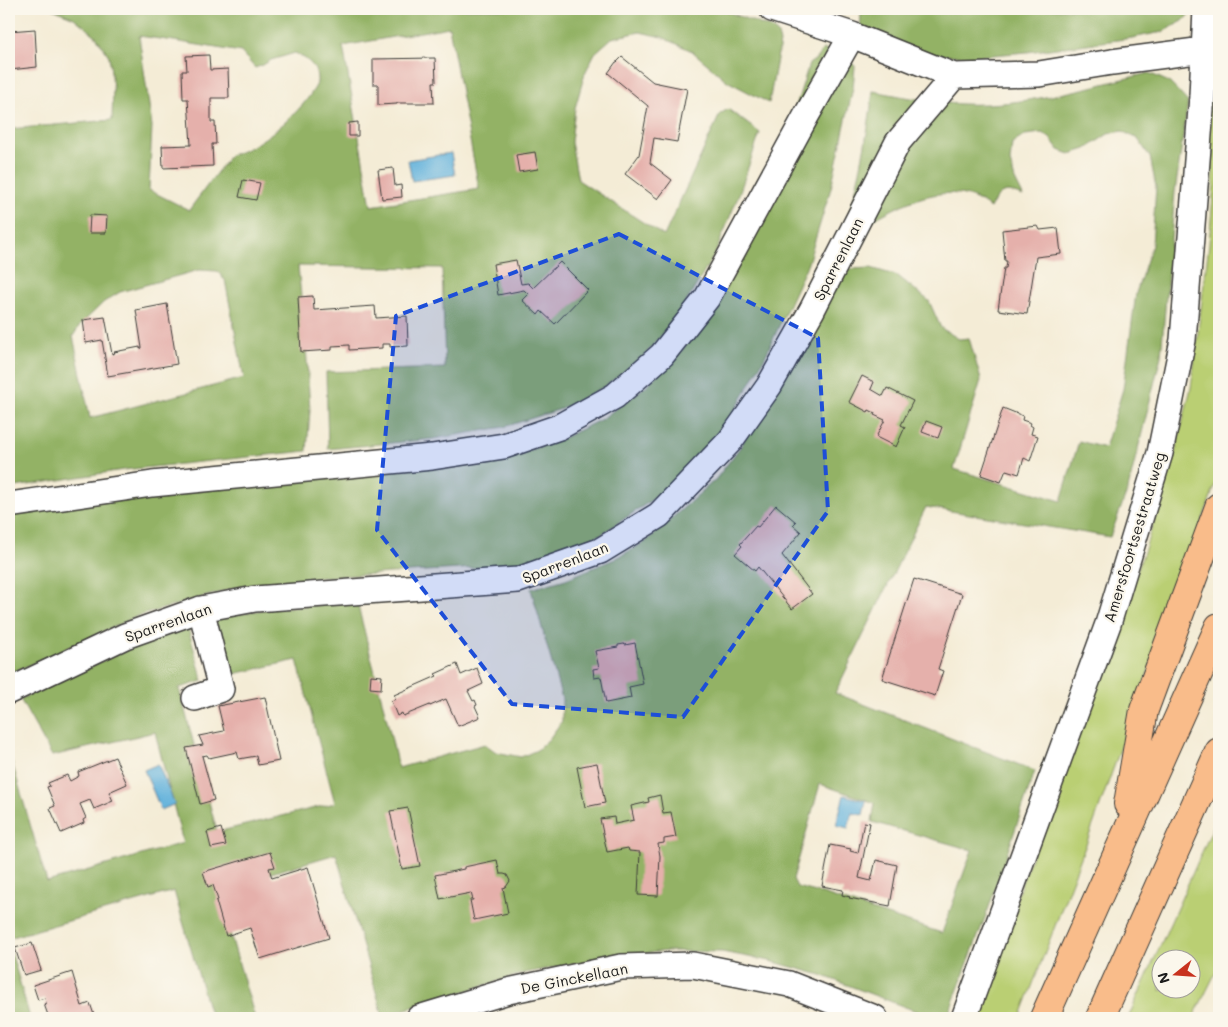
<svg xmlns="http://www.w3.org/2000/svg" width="1228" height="1027" font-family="Mali,sans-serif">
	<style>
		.green { fill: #bacf73; stroke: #6b7648; fill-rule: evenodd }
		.forest { fill: #93b265; stroke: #586740; fill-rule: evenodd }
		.water { fill: #61b1db; stroke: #3e667c }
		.building { fill: #e5b0ab }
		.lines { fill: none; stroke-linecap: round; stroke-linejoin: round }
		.minor-casing { stroke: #3c3b38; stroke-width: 28 }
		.highway-casing { stroke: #3c3b38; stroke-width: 30 }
		.minor { stroke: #fff; stroke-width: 25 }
		.highway { stroke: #f9bc8a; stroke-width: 28 }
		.marked { fill: #1d4ed8; fill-opacity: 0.2; stroke: #1d4ed8; stroke-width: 4; stroke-dasharray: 10 6; stroke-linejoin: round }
		.labels { text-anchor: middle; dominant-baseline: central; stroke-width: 4.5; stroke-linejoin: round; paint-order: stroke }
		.street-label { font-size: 15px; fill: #1c1c1c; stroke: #fbf7ec }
	</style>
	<rect width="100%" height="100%" fill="#fbf7ec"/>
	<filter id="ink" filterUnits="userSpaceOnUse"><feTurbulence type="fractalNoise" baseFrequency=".02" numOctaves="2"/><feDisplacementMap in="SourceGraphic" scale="10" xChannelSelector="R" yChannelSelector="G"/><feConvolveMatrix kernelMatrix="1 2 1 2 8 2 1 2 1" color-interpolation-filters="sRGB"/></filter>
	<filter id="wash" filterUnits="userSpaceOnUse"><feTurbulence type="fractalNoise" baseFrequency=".0096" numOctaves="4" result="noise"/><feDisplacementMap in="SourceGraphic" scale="20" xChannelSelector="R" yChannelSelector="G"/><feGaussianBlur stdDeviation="1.12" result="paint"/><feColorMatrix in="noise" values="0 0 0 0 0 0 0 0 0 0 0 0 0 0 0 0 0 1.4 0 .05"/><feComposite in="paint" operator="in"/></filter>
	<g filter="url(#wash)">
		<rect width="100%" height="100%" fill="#f4ecd6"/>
		<path class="green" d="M1219 70V474L1088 839 1020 1018H972L1145 549 1172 465 1191 388 1209 244 1214 184 1206 113 1211 72Z
			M1219 814V966L1193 1018H1128ZM1160 960H1190V990H1160Z"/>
		<path class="forest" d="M53 9H720L771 28 778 34 780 43 769 103 727 81 692 51 662 37 640 32 612 38 595 53 585 73 575 108 571 142 578 180 664 236 720 114 728 109 760 133 738 197 715 254 678 316 646 354 604 387 561 409 504 427 433 439 328 449 326 372 445 368 442 268 298 266 306 346 310 410 307 451 123 470 9 488V129L112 120 113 88 109 56 95 35 74 18ZM449 27 479 189 371 206 343 46ZM139 36 174 41 241 52 255 68 263 65 271 60 295 53C307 59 318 66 317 82 317 85 314 89 312 92 299 114 256 150 230 155L189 210 149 190 152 126ZM199 270 217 271 225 280 244 378 90 418 73 336 81 324 104 302 120 292Z
			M861 9H1191V12L1183 21 1162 32 1132 38 1027 52 970 57 930 54 860 36Z
			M823 49 848 59 855 66 853 88 831 188 808 263 764 359 729 421 665 491 602 534 555 554 510 566 325 577 242 586 138 616 9 674V513L186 488 426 467 503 459 559 440 602 419 645 387 682 350 721 296 788 132 809 64 816 59Z
			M1149 73 1169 82 1188 102 1175 192 1161 356 1128 489 1110 537 926 507 835 693 1035 771 988 910 947 1018H934L821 975 770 961 722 952 668 951 609 957 525 973 383 1016 336 854 217 889 255 1018H211L174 891 9 938V890L11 889 9 882V752L47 882 183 843 155 732 52 756 20 699 137 645 188 628 203 681 179 688 217 832 335 803 297 660 229 675 215 619 266 609 357 602 390 732 398 768 485 744 496 752 521 757 537 750 549 739 562 721V699L531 589 566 579 615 559 645 542 716 479 741 446 830 270 871 268 898 276 929 301 941 328 959 339 969 338 981 380 954 469 1061 501 1079 441 1105 448 1123 389 1136 293 1152 245 1156 187 1150 157 1138 139 1122 131 1108 134 1086 149 1070 154 1059 150 1050 138 1042 133 1025 135 1012 144 1010 162 1015 180 1023 196C1004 189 1000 191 990 208 945 170 881 215 841 240 857 194 867 140 873 91 911 98 948 106 987 104 1041 102 1096 85 1149 73ZM820 784 875 803 872 822 972 850 942 933 816 892 797 887 793 879Z
			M9 944 30 1018H9Z"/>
		<path class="water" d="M451 153 455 175 412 181 408 160Z
			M158 764 175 804 161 810 144 770Z
			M844 795 866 801 863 815 852 813 848 828 836 825Z"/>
		<g id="blocks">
			<path class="building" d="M35 29 37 67 10 70 11 76H9V31Z
				M209 55 210 70 228 69 229 98H211V122H215L216 144H212L213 166 163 168 162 146 191 145 188 99H183L182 71H187L186 56Z
				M622 57 653 82 687 89 677 142 654 138 650 163 672 180 658 199 625 174 639 155 648 106 608 73 616 62H617Z
				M435 58 436 82H433L434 103H397V104L378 105V84H373V59Z
				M358 122V136H349V123Z
				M535 152 538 169 519 172 516 155Z
				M393 168 395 186 401 185 402 197 382 199 378 170Z
				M243 180 260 183 256 200 239 197Z
				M90 215 107 216 106 233H89Z
				M1038 226 1040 230 1058 228 1061 254 1036 257 1027 314 998 310 1004 268H1006L1007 261H1005L1002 230Z
				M516 260 521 284 528 283 533 288 560 262 588 290 555 324 541 311 538 315 522 300 528 294 524 290 498 295 493 264Z
				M313 296 314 310 375 306 376 318 407 316 408 346 390 347V344H382V348L349 350V345L332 346V350L301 352 298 297Z
				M167 304 177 364 108 376 102 340 86 343 83 320 105 317 112 354 115 353 114 352 140 347V349L142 348 136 310Z
				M862 376 874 382 871 389 883 396 887 388 913 401 901 425 905 427 896 447 876 437 885 420 874 415 875 413 869 410 868 412 849 402Z
				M1003 408 1023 416 1022 420 1031 423 1030 425 1033 427 1031 434 1038 436 1030 461 1024 458 1019 474 1006 470 1001 482 981 475Z
				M926 421 942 427 938 438 922 432Z
				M776 505 796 522 793 525 801 532 782 555 812 594 792 609 758 567 755 571 735 554 742 546 740 544 756 526 758 527Z
				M914 579 962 594 938 669 943 671 935 696 882 679Z
				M635 643 643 684 629 687 631 698 606 703 601 677 594 678 593 669 599 668 595 651 618 647V645L624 644 625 645Z
				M457 664 461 675 477 668 483 684 468 691 473 701 475 700 477 705 475 706 480 717 458 726 446 699 430 706V705L403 716 402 713 397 716 391 701 396 699 394 695 437 676 435 674Z
				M371 675 382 676 381 689 370 688Z
				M265 697 279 761 258 765 256 756 239 759 237 752 209 758 207 755 202 756 214 800 200 804 186 748 203 745 199 736 224 731 218 706Z
				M115 757 127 784 109 792 113 801 94 809 90 800 80 804 86 818 83 820 84 823 61 833 50 808 55 806 47 787 50 786 48 783 67 775 70 781 79 776 78 772Z
				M597 763 605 803 585 807 577 767Z
				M660 795 663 813 671 812 676 837 664 839V843L658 844 660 856 658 896 638 895 640 852 629 851 628 848 607 852 600 819 614 817 615 824 634 820 631 806 649 802 648 798Z
				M408 808 420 866 402 869 390 811Z
				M864 822 870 823 859 878 871 881 876 860 897 865 890 906 849 898 850 897 842 895 843 890 822 886 830 845 851 849 850 851 858 853Z
				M221 828 226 845 211 848 207 832Z
				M270 852 275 867 269 868 272 878 308 867 329 938 260 959 250 928 226 936 216 901 218 900 213 885 208 887 203 872Z
				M497 860 500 874H504L507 875 510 881 506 887 503 888 508 913 474 920 470 900H473L471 893 440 899 435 875 464 869V867Z
				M32 943 41 970 24 975 15 948Z
				M72 972 82 1006 90 1003 95 1018H49L44 1004 46 1003 45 998 38 1000 33 985Z"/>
		</g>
	</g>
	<g filter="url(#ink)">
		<use href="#blocks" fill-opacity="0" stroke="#3c3b38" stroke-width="1"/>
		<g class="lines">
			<g class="minor-casing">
				<path id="minor" d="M772 9 852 35
					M9 505 152 484 432 457 504 446 559 427 615 396 662 355 707 298 805 118 852 35 954 76 1039 74 1112 62 1219 48
					M9 691 125 636 201 609 255 599 518 580 600 551 659 515 730 441 769 386 812 310 898 142 954 76
					M195 698 221 689 201 609
					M419 1018 508 991 621 967 693 965 789 984 875 1018
					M964 1018 1108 624 1160 453 1183 340 1202 96 1206 9"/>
			</g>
			<g class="highway-casing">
				<path id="highway" d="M1128 804 1144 710 1219 507
					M1044 1018 1219 627
					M1100 1018 1219 752"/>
			</g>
			<use href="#minor" class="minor"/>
			<use href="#highway" class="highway"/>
		</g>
	</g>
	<path class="marked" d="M619 234 818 338 828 511 683 717 512 704 377 530 396 316Z"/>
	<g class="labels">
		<g class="street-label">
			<text transform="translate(838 259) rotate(-63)">Sparrenlaan</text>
			<text transform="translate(1134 537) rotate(-73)">Amersfoortsestraatweg</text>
			<text transform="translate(565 562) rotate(-21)">Sparrenlaan</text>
			<text transform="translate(168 622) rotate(-19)">Sparrenlaan</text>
			<text transform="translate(574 978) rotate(-11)">De Ginckellaan</text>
		</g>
	</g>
	<rect width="1228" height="1027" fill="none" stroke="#fbf7ec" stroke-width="30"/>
	<g transform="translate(1176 974) rotate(253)"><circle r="24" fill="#fbf7ec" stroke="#a29f99"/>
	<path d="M0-4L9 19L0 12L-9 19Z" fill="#c8321e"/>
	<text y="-8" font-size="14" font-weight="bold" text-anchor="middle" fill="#1c1c1c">N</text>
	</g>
</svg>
